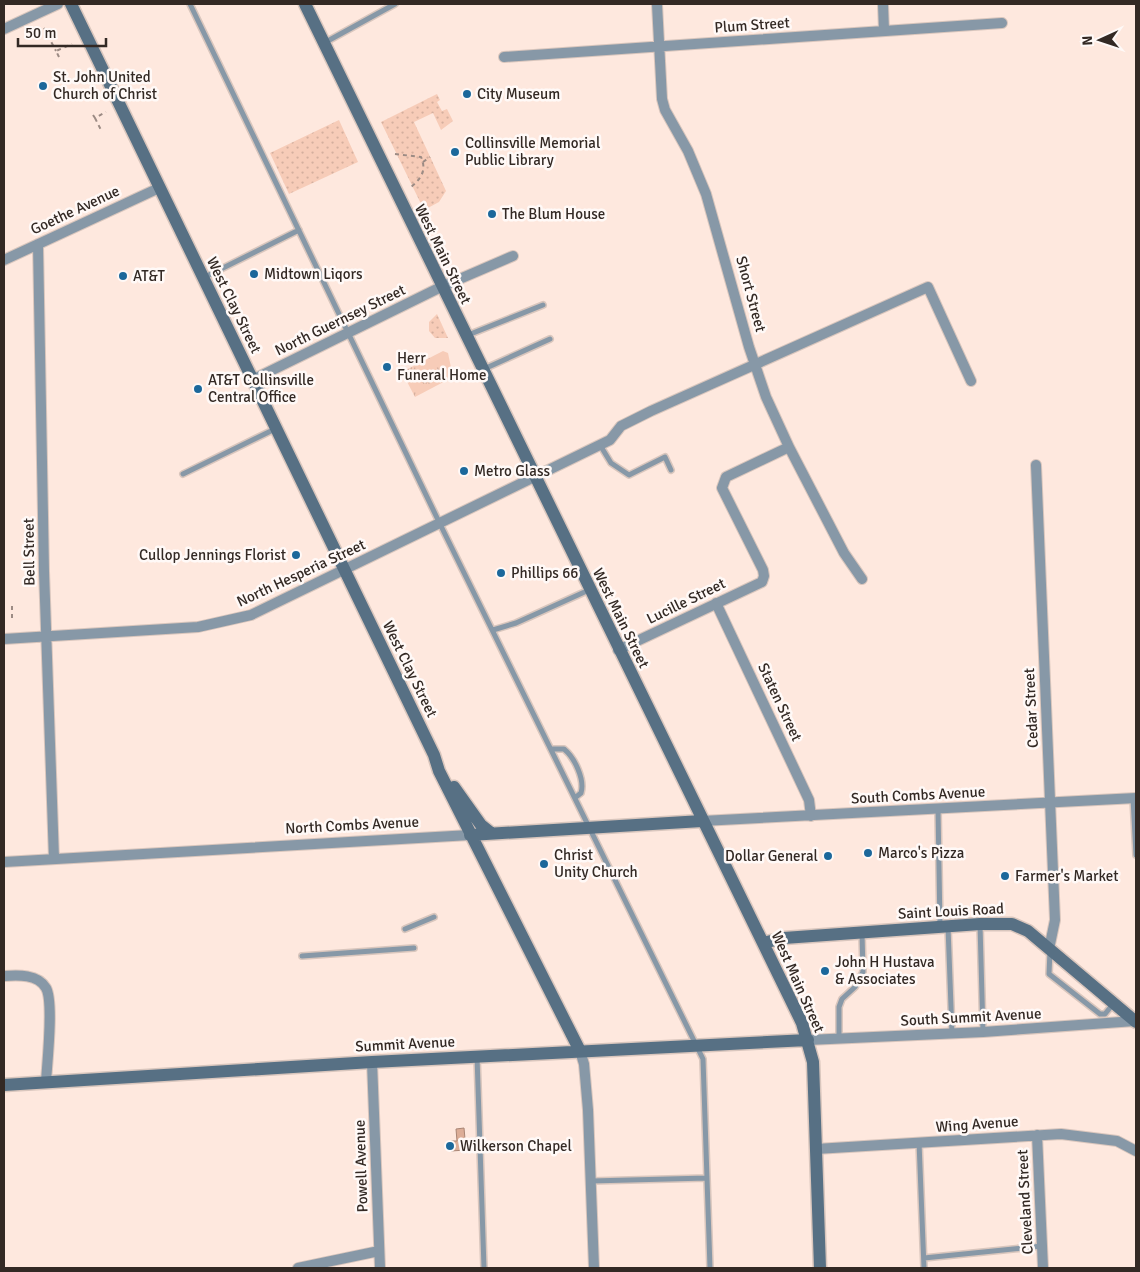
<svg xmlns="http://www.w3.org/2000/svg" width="1140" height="1272" font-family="Signika,sans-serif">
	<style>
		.grass { fill: url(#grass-dots) }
		.park { fill: url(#park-tufts) }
		.water { fill: #dcad97; stroke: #a98574 }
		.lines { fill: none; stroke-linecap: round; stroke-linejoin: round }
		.lane-casing { stroke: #d9c6bd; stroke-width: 8 }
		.street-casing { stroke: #d9c6bd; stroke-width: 12 }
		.secondary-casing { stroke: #d9c6bd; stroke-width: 15 }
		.path { stroke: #9c8b84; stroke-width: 2; stroke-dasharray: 4 4; stroke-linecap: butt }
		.lane { stroke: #8798a7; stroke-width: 5 }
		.street { stroke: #8798a7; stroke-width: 10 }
		.secondary { stroke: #577084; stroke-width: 12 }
		.poi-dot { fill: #1c689b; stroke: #fff9f7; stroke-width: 2 }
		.labels { text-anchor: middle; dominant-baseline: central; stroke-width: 5; stroke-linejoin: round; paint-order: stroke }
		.street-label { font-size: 15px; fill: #332924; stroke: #fff9f7 }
		.poi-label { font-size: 15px; fill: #332924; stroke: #fff9f7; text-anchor: start }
	</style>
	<defs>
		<pattern id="grass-dots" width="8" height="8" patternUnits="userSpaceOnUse" patternTransform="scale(1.25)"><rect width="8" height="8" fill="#f7ccb8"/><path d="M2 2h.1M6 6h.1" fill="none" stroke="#d4af9e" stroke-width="1.8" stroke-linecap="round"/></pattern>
		<pattern id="park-tufts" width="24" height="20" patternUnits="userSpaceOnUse" patternTransform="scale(1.25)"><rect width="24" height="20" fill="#f7ccb8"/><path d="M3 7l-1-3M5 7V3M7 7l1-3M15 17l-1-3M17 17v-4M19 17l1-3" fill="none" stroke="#d4af9e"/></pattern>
	</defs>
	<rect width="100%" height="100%" fill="#fee8de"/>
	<path class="grass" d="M437 94 440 100 437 102 442 111 447 109 453 121 441 130 433 113 414 122 446 191 439 202 424 210 381 122Z
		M339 120 358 162 289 194 270 153Z
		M437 314 448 338H435L429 331V322Z"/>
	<path class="park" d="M443 351 448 353 453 377 415 397 402 372Z"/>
	<path class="water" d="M464 1128 466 1150 451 1151 450 1141H457L456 1129Z"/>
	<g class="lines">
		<g class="lane-casing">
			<path id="lane" d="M190 4 440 524 703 1059 710 1268
				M324 43 395 4
				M203 278 299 230
				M468 335 543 305
				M484 369 550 339
				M600 445 611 463 629 475 665 457 671 470
				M183 474 275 429
				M493 630 516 623 589 590
				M552 749H564C575 758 585 780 581 793L576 797
				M1133 798 1136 855
				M938 809 940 927
				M980 925 983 1032
				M948 927 952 1033
				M405 929 434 917
				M1050 951 1049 974 1100 1014H1105L1113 1004
				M302 956 414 948
				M839 1038V1007L842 999 855 987 863 972 862 933
				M477 1056 484 1268
				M919 1142 924 1268
				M591 1181 707 1178
				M924 1258 1042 1246"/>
		</g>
		<g class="street-casing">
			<path id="street" d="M657 4 662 99 665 110 688 151 706 194 749 347 766 397 789 447 844 553 862 579
				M883 4 884 31
				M4 29 58 4
				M504 57 1002 23
				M38 244 44 571 54 859
				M4 260 159 188
				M252 380 441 287 513 256
				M1036 465 1055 920 1049 949
				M716 603 809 800 811 816
				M4 639 198 627 251 615 610 440 621 426 651 411 928 287 971 381
				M618 650 762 582 764 576 763 570 722 488 726 477 789 447
				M702 821 1136 798
				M4 862 470 835
				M4 976C18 975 38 974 46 988 54 1002 47 1064 46 1082
				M808 1040 983 1032 1135 1021
				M580 1051 584 1064 588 1110 594 1268
				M372 1062 380 1268
				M1037 1135 1043 1268
				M816 1149 1061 1134 1117 1141 1136 1151
				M298 1268 379 1251"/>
		</g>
		<g class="secondary-casing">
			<path id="secondary" d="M71 4 434 755 439 771 580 1051
				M305 4 802 1023 813 1062 820 1268
				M454 787 481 825 491 833
				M470 835 702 821
				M763 943 784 938 980 924H1012L1028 931 1136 1022
				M4 1085 372 1062 808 1040"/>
		</g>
		<path class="path" d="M44 28 56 51
			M59 57 56 51 72 44
			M87 96 95 90
			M93 115 95 118 106 112
			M95 118 102 132
			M395 154 421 157C427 170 421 179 411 187
			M423 162 430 157
			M12 606V622"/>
		<use href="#lane" class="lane"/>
		<use href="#street" class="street"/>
		<use href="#secondary" class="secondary"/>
	</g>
	<g class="poi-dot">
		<circle cx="43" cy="86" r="5"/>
		<circle cx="467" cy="94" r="5"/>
		<circle cx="455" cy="152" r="5"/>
		<circle cx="492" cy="214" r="5"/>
		<circle cx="254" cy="274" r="5"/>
		<circle cx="123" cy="276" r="5"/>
		<circle cx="387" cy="367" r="5"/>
		<circle cx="198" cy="389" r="5"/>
		<circle cx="464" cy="471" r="5"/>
		<circle cx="296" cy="555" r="5"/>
		<circle cx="501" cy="573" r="5"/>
		<circle cx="868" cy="853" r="5"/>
		<circle cx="828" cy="856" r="5"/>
		<circle cx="544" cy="864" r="5"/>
		<circle cx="1005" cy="876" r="5"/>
		<circle cx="825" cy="971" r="5"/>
		<circle cx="450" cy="1146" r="5"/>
	</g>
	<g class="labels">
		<g class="street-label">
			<text transform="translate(752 25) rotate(-4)">Plum Street</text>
			<text transform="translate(75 210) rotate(-25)">Goethe Avenue</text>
			<text transform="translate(443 254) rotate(64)">West Main Street</text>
			<text transform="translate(751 294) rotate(75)">Short Street</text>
			<text transform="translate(234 305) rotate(64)">West Clay Street</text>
			<text transform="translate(340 320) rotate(-26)">North Guernsey Street</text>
			<text transform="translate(29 552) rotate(-91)">Bell Street</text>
			<text transform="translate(301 573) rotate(-25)">North Hesperia Street</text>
			<text transform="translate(686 601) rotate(-26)">Lucille Street</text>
			<text transform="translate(621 618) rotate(64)">West Main Street</text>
			<text transform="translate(410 669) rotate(64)">West Clay Street</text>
			<text transform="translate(780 702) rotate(65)">Staten Street</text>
			<text transform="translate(1031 708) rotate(-93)">Cedar Street</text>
			<text transform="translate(918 795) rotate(-3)">South Combs Avenue</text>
			<text transform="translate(352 825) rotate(-3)">North Combs Avenue</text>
			<text transform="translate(951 911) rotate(-3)">Saint Louis Road</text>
			<text transform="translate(798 982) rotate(66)">West Main Street</text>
			<text transform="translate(971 1017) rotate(-3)">South Summit Avenue</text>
			<text transform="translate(405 1044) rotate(-3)">Summit Avenue</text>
			<text transform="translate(977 1124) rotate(-4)">Wing Avenue</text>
			<text transform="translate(361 1166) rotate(-92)">Powell Avenue</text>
			<text transform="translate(1025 1202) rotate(-93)">Cleveland Street</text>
		</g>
		<g class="poi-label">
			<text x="53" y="77">St. John United<tspan x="53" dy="17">Church of Christ</tspan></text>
			<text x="477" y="94">City Museum</text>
			<text x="465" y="143">Collinsville Memorial<tspan x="465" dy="17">Public Library</tspan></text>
			<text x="502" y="214">The Blum House</text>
			<text x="264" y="274">Midtown Liqors</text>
			<text x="133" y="276">AT&amp;T</text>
			<text x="397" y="358">Herr<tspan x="397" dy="17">Funeral Home</tspan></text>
			<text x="208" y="380">AT&amp;T Collinsville<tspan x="208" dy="17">Central Office</tspan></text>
			<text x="474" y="471">Metro Glass</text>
			<text x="286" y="555" text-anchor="end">Cullop Jennings Florist</text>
			<text x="511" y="573">Phillips 66</text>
			<text x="878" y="853">Marco's Pizza</text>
			<text x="554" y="855">Christ<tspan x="554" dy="17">Unity Church</tspan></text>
			<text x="818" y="856" text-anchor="end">Dollar General</text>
			<text x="1015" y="876">Farmer's Market</text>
			<text x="835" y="962">John H Hustava<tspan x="835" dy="17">&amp; Associates</tspan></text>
			<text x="460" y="1146">Wilkerson Chapel</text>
		</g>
	</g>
	<rect width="1140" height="1272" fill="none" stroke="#332924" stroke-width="10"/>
	<g transform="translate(1100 40) rotate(267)" stroke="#fff9f7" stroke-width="4" paint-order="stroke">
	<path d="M0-4L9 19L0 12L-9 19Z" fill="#332924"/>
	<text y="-8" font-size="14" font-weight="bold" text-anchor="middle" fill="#332924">N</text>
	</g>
	<path d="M18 38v8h88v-8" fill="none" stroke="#332924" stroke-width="2.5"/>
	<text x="25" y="38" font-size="15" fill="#332924" stroke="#fff9f7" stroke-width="4" paint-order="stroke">50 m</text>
</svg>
